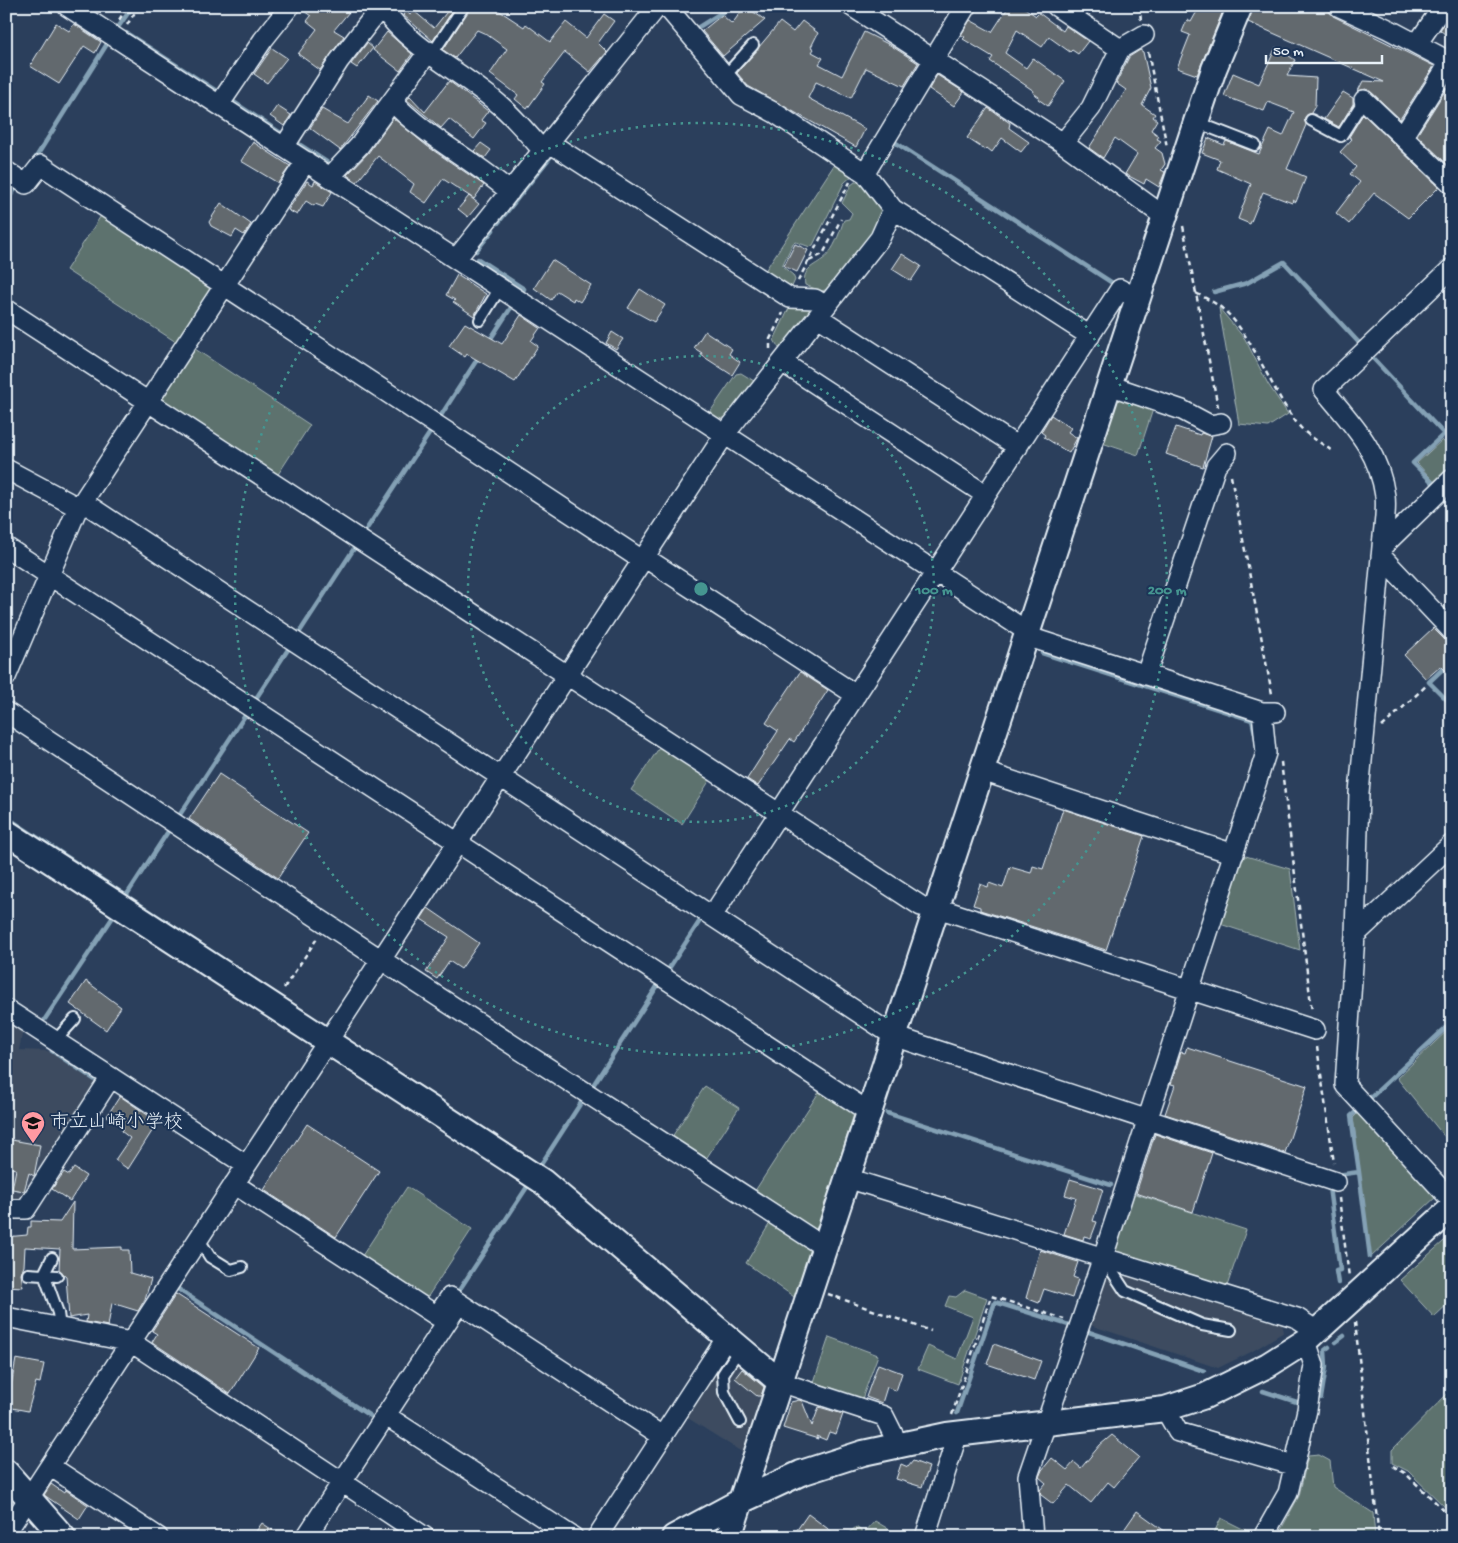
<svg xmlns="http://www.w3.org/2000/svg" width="1458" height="1543" font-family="'Gochi Hand','Klee One',sans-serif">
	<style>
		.built { fill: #3c4c61 }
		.green { fill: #5d726e; stroke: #a2b2b3 }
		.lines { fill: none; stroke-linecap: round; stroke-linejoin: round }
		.stream { stroke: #84a1b5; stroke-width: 4.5 }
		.building { fill: #62696e; stroke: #e8f1f8 }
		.service-casing { stroke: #e8f1f8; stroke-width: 14 }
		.minor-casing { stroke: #e8f1f8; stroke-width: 22 }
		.tertiary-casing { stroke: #e8f1f8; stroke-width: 28 }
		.path { stroke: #e8f1f8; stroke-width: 2.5; stroke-dasharray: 5 4; stroke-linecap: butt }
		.service { stroke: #1d3557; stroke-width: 10 }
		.minor { stroke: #1d3557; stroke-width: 19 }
		.tertiary { stroke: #1d3557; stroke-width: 24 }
		.ring { fill: none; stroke: #459590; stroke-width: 2.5; stroke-dasharray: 2.5 5 }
		.labels { text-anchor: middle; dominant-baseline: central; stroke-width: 4; stroke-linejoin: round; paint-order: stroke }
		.poi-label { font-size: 19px; fill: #e8f1f8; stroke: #1d3557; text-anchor: start }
		.centre { fill: #459590; stroke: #1d3557; stroke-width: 2.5 }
		.ring-label { font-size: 15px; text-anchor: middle; font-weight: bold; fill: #459590; stroke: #1d3557; stroke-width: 4; stroke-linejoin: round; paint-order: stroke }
	</style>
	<rect width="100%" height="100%" fill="#2b3f5c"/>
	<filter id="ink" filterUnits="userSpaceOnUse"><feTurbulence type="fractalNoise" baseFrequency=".02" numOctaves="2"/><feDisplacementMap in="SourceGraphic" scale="10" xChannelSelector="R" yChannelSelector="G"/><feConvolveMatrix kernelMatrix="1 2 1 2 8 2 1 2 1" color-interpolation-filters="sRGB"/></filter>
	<g filter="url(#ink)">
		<path class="built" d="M6 1013 24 1024 19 1050 48 1051 98 1084 21 1205 6 1204Z
			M1105 1265 1281 1319 1284 1332 1251 1352 1218 1368 1087 1324Z
			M727 1349 769 1387 745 1454 683 1415Z"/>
		<path class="green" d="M838 159 854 174 844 183 813 245 810 247 796 242 793 243 782 266 793 275 795 280 790 291 761 277Z
			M855 182H862L887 210 875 234 833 288 821 291 805 285C801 265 820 266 829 253 836 244 840 231 844 220L849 219 852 213 842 203 851 185Z
			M104 211 215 288 179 344 66 270Z
			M792 302 817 308 784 349 779 348 774 340Z
			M1219 308 1245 339 1268 384 1288 414 1268 427 1239 424Z
			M192 347 310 425 275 479 157 400Z
			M741 373 754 381 755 385 728 417 719 419 710 412 736 374Z
			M1125 396 1154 406 1138 455 1102 443 1116 400Z
			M1442 440 1452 450V474L1438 486 1417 463Z
			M663 742 713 775 682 824 631 790Z
			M1239 854 1290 869 1300 950 1217 923Z
			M1452 1026V1146L1397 1078Z
			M705 1086 739 1108 702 1165 668 1143Z
			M823 1086 856 1108 816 1233 751 1197Z
			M1359 1112 1437 1196 1371 1257 1353 1118Z
			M407 1187 472 1229 423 1304 358 1262Z
			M1130 1192 1246 1230 1225 1292 1112 1257Z
			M773 1218 815 1247 797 1299 746 1263Z
			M1452 1234V1300L1434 1317 1400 1280Z
			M965 1290 987 1298 958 1384 918 1369 928 1346 957 1359 973 1317 945 1306 949 1296 956 1297Z
			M829 1337 878 1355 862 1399 814 1382Z
			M1452 1389V1514L1408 1471 1392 1463V1450Z
			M1319 1455 1330 1461 1333 1487 1373 1513 1375 1537H1277L1299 1496 1308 1456Z
			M1221 1518 1257 1536 1212 1537Z
			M875 1521 902 1537H844L856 1527 864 1533Z"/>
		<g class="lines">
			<path class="stream" d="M119 26 133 6
				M694 30 732 6
				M126 33 221 94
				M232 101 285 136
				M294 141 331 165
				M896 143 1114 284 1112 287
				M33 162 107 44
				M6 202 18 185
				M498 223 551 156
				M476 251 493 230
				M478 259 524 289 522 292
				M1214 292 1247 283 1284 262 1362 346
				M488 343 512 306
				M1369 354 1444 434 1413 463 1436 486
				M438 420 480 355
				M1444 495 1452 503
				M362 536 433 428
				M297 636 357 544
				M1042 653 1252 720 1256 738
				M1447 665 1429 682 1452 705
				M253 703 289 648
				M6 817 250 977
				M177 819 248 711
				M126 896 171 827
				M666 973 703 916
				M45 1019 115 914
				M52 1051 101 1084
				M590 1090 660 982
				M1367 1101 1452 1022
				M1358 1110 1351 1116 1359 1172
				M887 1113 1111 1185
				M537 1164 540 1166 584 1098
				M1337 1175 1359 1172 1370 1257
				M1329 1187 1340 1270 1336 1271 1338 1283
				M175 1287 370 1416
				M456 1295 529 1184
				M1086 1331 1204 1371
				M1336 1342 1344 1336
				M1263 1391 1300 1403
				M1321 1398 1326 1367 1325 1350 1329 1347
				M957 1413 995 1302 1072 1326"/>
		</g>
		<path class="building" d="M301 6H354L334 30 344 36 320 70 298 54 317 29 307 21 311 16 301 9Z
			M471 6H492L524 27 526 24 550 42 566 22 586 38 604 14 614 21 598 43 607 52 590 72 565 52 542 82 545 84 527 109 515 99 518 95 490 74 507 49 486 34 477 30 455 58 443 50Z
			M745 6 765 20 723 56 702 31 722 15 732 24Z
			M1009 6H1022L1036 16 1039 13 1063 31 1066 26 1088 41 1078 54 1072 50 1070 52 1049 37 1042 47 1017 30 1005 53 1026 68 1033 58 1065 81 1048 106 1038 99 1039 97 1033 93 1034 91 990 61 993 57 963 39 965 37 961 35 970 20 992 32Z
			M1200 6H1225L1197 75 1177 68 1190 35 1182 32 1187 20 1191 22Z
			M1253 6H1327L1333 16 1434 66 1400 119 1371 92 1366 89 1358 91 1363 81 1384 82 1248 22Z
			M450 8 453 10 433 41 403 15 406 11 410 15 414 11 434 28Z
			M1452 13V40L1440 30Z
			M802 21 818 33 811 47 814 49 812 52 823 58 819 64 842 76 864 32 890 45 918 63 904 86 866 68 851 98 816 82 808 98 865 129 856 147 748 86 737 73 780 22 793 32Z
			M56 23 69 31 74 24 101 42 95 53 84 46 59 84 30 66Z
			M387 32 412 54 400 71 373 50Z
			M367 43 373 48 357 68 351 64Z
			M1276 47 1295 60 1287 76 1316 78 1315 106 1311 113 1305 117 1306 125 1287 169 1306 177 1296 202 1293 200 1292 203 1263 192 1250 224 1238 219 1251 184 1217 169 1220 160 1202 153 1208 138 1224 145 1226 141 1259 154 1270 130 1283 136 1294 112 1268 102 1264 111 1224 96 1233 73 1259 84Z
			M272 48 287 58 267 83 254 74Z
			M1140 50 1143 52 1151 88 1142 105 1155 114 1153 117 1157 120 1151 130 1159 136 1157 139 1161 141 1155 148 1162 153 1165 164 1161 170 1165 172 1159 187 1146 179 1144 184 1125 174 1137 154 1115 138 1103 158 1089 148 1126 90 1116 83 1129 57Z
			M937 75 964 92 954 106 929 89Z
			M1452 80V165L1450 167 1417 135Z
			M449 81 488 111 481 120 486 123 474 139 449 119 441 128 407 100 410 96 425 112Z
			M1343 92 1353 98V104L1339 127 1324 119Z
			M369 95 378 101 340 150 310 128 322 109 348 124Z
			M277 106 291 115 284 126 270 116Z
			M988 108 1010 123 1009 128 1029 142 1021 152 1002 138 992 152 987 148 985 150 967 138Z
			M1363 114 1439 187 1408 218 1374 193 1349 224 1336 213 1360 182 1350 174 1356 167 1340 152 1352 139 1349 137Z
			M393 118 427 146 484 185 474 199 443 179 426 203 410 192 414 184 378 156 357 182 347 175 368 153Z
			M253 142 290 166 278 183 241 161Z
			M481 143 491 150 485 158 474 151Z
			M307 181 313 185 315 181 332 192 323 207 315 204 314 206 306 201 297 215 288 210Z
			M469 196 479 204 468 217 458 209Z
			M221 203 251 224 244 235 236 230 232 237 211 226 209 222Z
			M795 244 808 250 797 272 784 266Z
			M902 254 921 266 911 281 892 269Z
			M552 260 591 285 580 302 574 298 573 301 557 291 551 300 534 288Z
			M457 275 486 294 474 316 453 302 455 300 446 295Z
			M640 289 665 305 654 322 628 308Z
			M521 315 540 328 531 341 538 346 515 382 467 354 465 357 449 346 465 323 502 344Z
			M705 331 732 349 729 354 740 362 732 375 701 355 702 353 694 348Z
			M612 332 623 339 616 349 606 343Z
			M1051 415 1071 428 1068 432 1077 438 1069 453 1044 437 1045 435 1041 432Z
			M1176 427 1200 435 1201 433 1212 436 1203 467 1166 454Z
			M1433 628 1444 639 1452 642V677L1441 666 1426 679 1404 655Z
			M800 672 828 690 794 742 790 739 758 786 747 779 778 731 766 723Z
			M219 774 308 833 278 878 189 819Z
			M1063 809 1144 836 1106 950 980 910V907L973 905 980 884 988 887 989 883 1003 888 1010 867 1031 873 1033 866 1043 869Z
			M428 908 479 943 461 969 449 961 437 979 426 972 449 937 421 919Z
			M86 981 121 1007 106 1030 70 1004Z
			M1187 1047 1307 1086 1285 1153 1165 1114 1175 1085 1171 1084 1181 1052 1185 1053Z
			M120 1096 149 1116 148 1117 156 1125 128 1169 115 1160 130 1138 121 1131 124 1127 107 1116Z
			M307 1124 379 1171 336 1237 264 1190Z
			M1155 1134 1212 1153 1193 1212 1136 1193Z
			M6 1139 40 1145 34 1176 29 1173 24 1191 12 1189 16 1169 6 1167Z
			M74 1168 86 1176 70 1201 52 1189 64 1172 69 1175Z
			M1070 1179 1103 1189 1093 1221 1097 1222 1091 1238 1084 1236 1083 1240 1064 1234 1076 1198 1065 1195Z
			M73 1202 72 1249 122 1247V1250H129L130 1273 151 1279 145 1299 138 1311 112 1303 108 1326 86 1322 87 1315 69 1318 66 1276 59 1270 60 1249 25 1247 24 1266 21 1274 23 1287 6 1286V1237L27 1235 28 1227H31V1221L60 1222Z
			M1040 1250 1078 1262 1073 1277 1078 1279 1072 1298 1044 1289 1039 1303 1026 1298Z
			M176 1294 259 1348 230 1394 152 1342 157 1334 152 1331Z
			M994 1344 1041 1361 1034 1380 987 1364Z
			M16 1359 44 1364 40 1383 36 1382 28 1411 7 1407Z
			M878 1364 902 1373 896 1391 887 1387 882 1403 866 1397Z
			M742 1369 764 1387 761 1396H757L735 1378Z
			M799 1400 802 1401 812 1426 819 1407 843 1414 836 1434 829 1432 826 1440 816 1436 818 1439 783 1428 791 1402Z
			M1112 1435 1139 1457 1114 1487 1108 1482 1091 1503 1069 1485 1053 1504 1041 1495 1040 1490 1046 1483 1039 1477 1042 1470 1052 1458 1067 1470 1074 1462 1081 1468 1100 1445Z
			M913 1461 929 1467 922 1487 896 1479 901 1464 908 1467Z
			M51 1484 64 1493 66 1490 88 1505 79 1519 44 1495Z
			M1137 1511 1173 1537H1119Z
			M808 1514 839 1537H792Z
			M262 1523 283 1537H252Z"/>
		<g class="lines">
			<g class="service-casing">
				<path id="service" d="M432 54 464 6
					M725 76 753 45
					M1311 120 1341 136 1364 100
					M1196 122 1255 145
					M480 320 500 288
					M55 1041 75 1019
					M198 1238 210 1257 231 1270 242 1267
					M52 1258 44 1274 58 1313 60 1328
					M1104 1259 1125 1291 1202 1325 1231 1330
					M28 1274 57 1276
					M740 1348 723 1374 724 1392 740 1422"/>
			</g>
			<g class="minor-casing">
				<path id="minor" d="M67 6 1028 632
					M381 6C410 49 463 72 501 106 516 119 530 136 543 151
					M851 6 1063 143 1165 217
					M1056 6 1120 49 1144 35
					M1338 6 1388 29 1452 63
					M1417 44 1443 6
					M1364 100 1452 184
					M392 101C424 136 474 160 510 192
					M219 105 263 40 290 6
					M1403 136 1450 62
					M550 143 790 298 815 299 826 306
					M1063 143 1091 108 1120 49
					M284 147 339 61 381 7
					M6 171 26 184 41 165 642 560
					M865 173 966 6
					M330 177 359 146 429 51
					M893 209 1090 336
					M456 259 658 6
					M6 309 921 906 950 912 1315 1030
					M818 317 1018 447
					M782 362 986 495
					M1109 385 1182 410 1210 425 1221 423
					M6 469 79 508
					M1452 479 1382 547 1359 793 1355 935 1345 1085 1452 1201
					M83 502 894 1036 1336 1182
					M6 547 869 1112
					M1382 547C1383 531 1387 512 1385 496 1379 450 1352 424 1324 390L1452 268
					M1381 556 1452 631
					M644 557 856 695
					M1026 636 1262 712H1275
					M1146 675 1216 466 1227 453
					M6 677 76 512 306 161
					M6 712 380 959 824 1247
					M982 771 1234 854
					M712 916 1120 289 1138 299
					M1355 935 1452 844
					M6 1009 246 1165
					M847 1178 1297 1318 1317 1331
					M234 1184 437 1316 450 1297 662 1436
					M6 1209H26L111 1077
					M6 1317 131 1342 425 1537
					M780 1382 884 1416 898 1444
					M1165 1409 1178 1432 1295 1466
					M385 1415 573 1537
					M50 1466 158 1537
					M6 1533 725 434 880 238 893 209 865 173 775 113 741 95 666 6
					M306 1537 456 1308
					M597 1537 727 1337
					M925 1537 958 1433
					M1033 1537 1028 1476 1103 1257 1266 753 1262 712
					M1263 1537 1288 1493 1307 1410 1314 1365 1306 1341"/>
			</g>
			<g class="tertiary-casing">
				<path id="tertiary" d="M6 832 542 1181 780 1382
					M6 1472 63 1537
					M674 1537 741 1501 801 1473 863 1453 947 1435 1165 1409 1205 1396 1268 1365 1306 1341 1452 1208
					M729 1537 1196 122 1214 69 1240 6"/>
			</g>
			<path class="path" d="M1139 6 1141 20
				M119 20 128 6
				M127 25 139 6
				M1148 52 1167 147
				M1183 226 1218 407
				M809 261 823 254 841 219
				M798 281 850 182
				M1196 293C1203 297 1210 300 1216 304 1251 326 1272 396 1301 428 1309 437 1322 443 1332 451
				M770 349V339L783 313
				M1231 476 1272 694
				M1382 727 1428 684
				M1281 762 1312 1012
				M284 988 318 937
				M1317 1047 1334 1163
				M1339 1198 1349 1277
				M828 1294 931 1331
				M1355 1322 1379 1537
				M952 1415 991 1296 1064 1319
				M1393 1466 1405 1473 1452 1518"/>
			<use href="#service" class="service"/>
			<use href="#minor" class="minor"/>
			<use href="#tertiary" class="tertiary"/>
		</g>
	</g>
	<g class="ring">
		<circle cx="701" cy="589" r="233"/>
		<circle cx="701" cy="589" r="466"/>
	</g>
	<defs>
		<g id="school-pin" transform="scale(1.25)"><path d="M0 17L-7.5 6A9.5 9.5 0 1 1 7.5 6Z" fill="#ff9aa2" stroke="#1d3557"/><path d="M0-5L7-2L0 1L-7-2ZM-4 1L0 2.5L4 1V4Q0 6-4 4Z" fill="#111"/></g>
	</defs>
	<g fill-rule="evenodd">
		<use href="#school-pin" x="33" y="1123"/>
	</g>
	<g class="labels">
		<g class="poi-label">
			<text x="50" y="1123">市立山崎小学校</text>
		</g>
	</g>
	<circle cx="701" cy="589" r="8" class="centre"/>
	<g class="ring-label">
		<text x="934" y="594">100 m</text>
		<text x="1167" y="594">200 m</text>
	</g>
	<rect width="1458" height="1543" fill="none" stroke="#1d3557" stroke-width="25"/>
	<rect x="12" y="12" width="1433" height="1518" fill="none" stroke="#e8f1f8" stroke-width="2" filter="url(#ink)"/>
	<path d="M1266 55v8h116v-8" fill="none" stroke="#e8f1f8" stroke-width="2.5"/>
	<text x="1273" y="55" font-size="15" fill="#e8f1f8" stroke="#1d3557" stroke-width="4" paint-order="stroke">50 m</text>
</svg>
